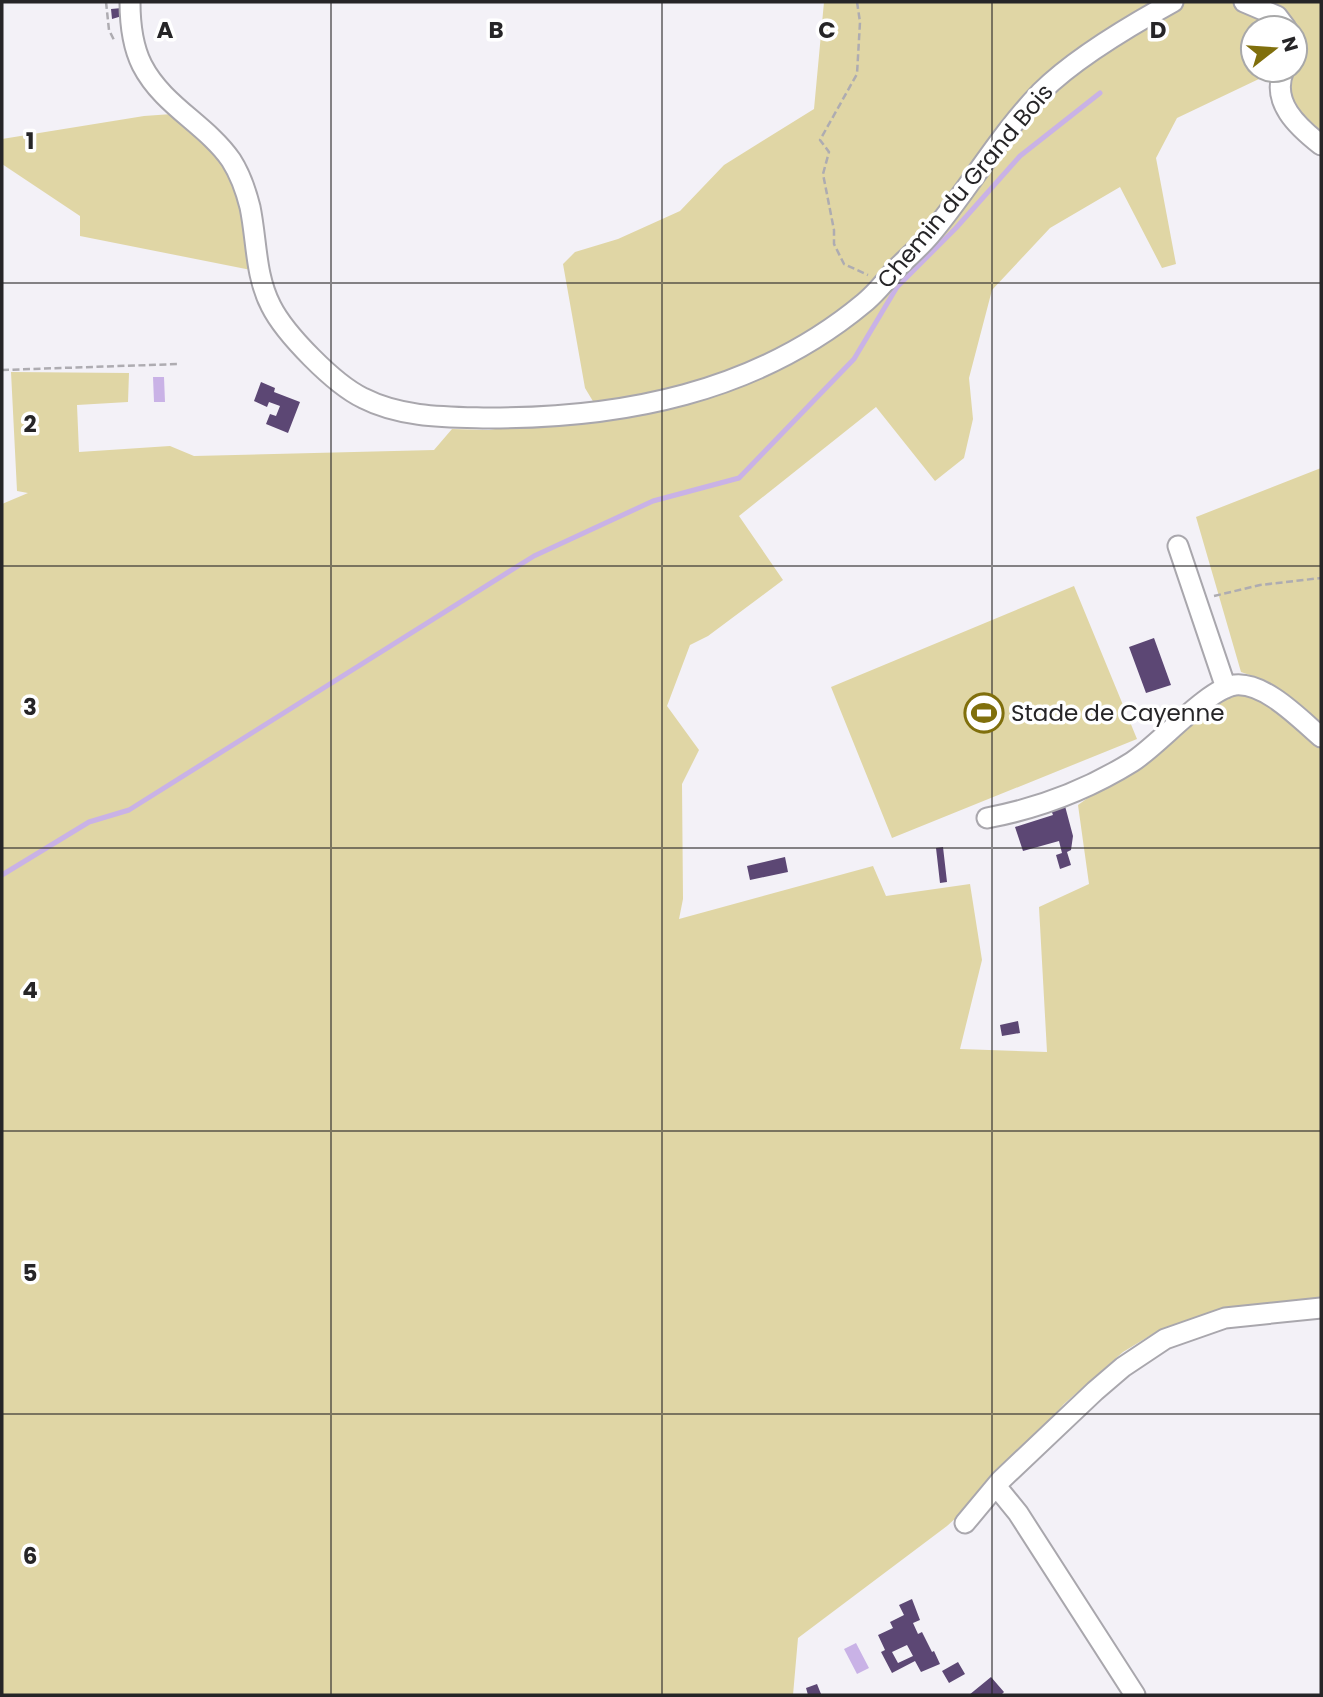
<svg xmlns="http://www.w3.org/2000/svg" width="1323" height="1697" font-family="Poppins,sans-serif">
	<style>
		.green { fill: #e0d6a5; fill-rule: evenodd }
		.water { fill: #c9b2e6 }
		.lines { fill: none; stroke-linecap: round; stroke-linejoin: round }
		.stream { stroke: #c9b2e6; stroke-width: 5 }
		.building { fill: #5c4774; fill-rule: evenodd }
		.minor-casing { stroke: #a9a7ad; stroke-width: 23 }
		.path { stroke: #aeacb1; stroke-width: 2.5; stroke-dasharray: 7 3.5; stroke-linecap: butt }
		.minor { stroke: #fff; stroke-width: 19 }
		.grid { fill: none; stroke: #262527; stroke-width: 2; stroke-opacity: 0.55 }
		.labels { text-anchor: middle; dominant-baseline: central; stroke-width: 7; stroke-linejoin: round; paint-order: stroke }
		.street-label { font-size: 23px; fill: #262527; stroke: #fff }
		.poi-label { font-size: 23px; fill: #262527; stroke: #fff; text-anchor: start }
		.grid-label { font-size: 23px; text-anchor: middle; font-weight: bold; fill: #262527; stroke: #fff; stroke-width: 7; stroke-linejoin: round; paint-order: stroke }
	</style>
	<rect width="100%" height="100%" fill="#f3f1f7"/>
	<path class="green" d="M824 2H1321V131L1294 106 1290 84 1261 78 1177 118 1156 158 1176 264 1162 268 1120 187 1050 228 992 290 969 378 973 419 964 458 935 481 876 407 739 516 783 580 708 636 690 645 667 706 699 750 682 784 683 899 679 919 873 866 886 896 970 884 982 960 960 1049 1047 1052 1039 907 1089 884 1078 805 1197 719C1230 686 1245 686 1282 715 1295 725 1308 736 1321 746V1302L1205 1316 1156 1332 1123 1352 1064 1404 989 1488 947 1526 798 1638 793 1695H2V504L28 493 17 491 11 372 129 373 128 402 77 405 79 452 170 446 194 456 434 450 452 429 489 430 600 413 585 388 563 264 575 252 618 239 680 211 724 165 814 109ZM1253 28H1295V70H1253Z
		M172 114 226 166 237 184 251 270 80 236V216L2 164V139L144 116Z
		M1321 468V727L1267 681 1241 672 1196 517Z
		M1074 586 1137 739 892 838 831 687Z"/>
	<path class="water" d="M153 377H164L165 402H154Z
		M856 1643 869 1668 857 1674 844 1649Z"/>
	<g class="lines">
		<path class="stream" d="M2 875 89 822 129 810 534 556 653 501 739 478 854 359 897 287 956 228 1020 156 1100 93"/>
	</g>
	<path class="building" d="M122 8V16L112 19 111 9Z
		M261 382 275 388 274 392 300 402 288 433 266 424 270 414 276 416 280 406 269 402 267 407 254 401Z
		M1154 638 1171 685 1146 693 1129 647Z
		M1065 806 1073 836 1071 850 1067 852 1071 865 1060 869 1056 855 1062 853 1059 841 1023 851 1015 827 1053 815 1051 810Z
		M943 847 947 882 940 883 936 848Z
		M785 857 788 872 750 880 747 866Z
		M1018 1021 1020 1033 1002 1036 1000 1025Z
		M912 1599 920 1620 913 1623 918 1634 922 1632 932 1652 934 1651 940 1664 921 1672 915 1661 892 1673 881 1652 885 1650 878 1635 893 1628 890 1622 904 1615 899 1605ZM907 1645 913 1656 898 1663 892 1652Z
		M958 1662 965 1674 949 1683 942 1671Z
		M991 1677 1004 1692 1001 1695H969Z
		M817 1684 821 1694 808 1695 806 1688Z"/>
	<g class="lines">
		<g class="minor-casing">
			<path id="minor" d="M130 2C130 24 132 45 142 65 163 106 206 124 231 160 240 174 246 191 250 207 257 241 255 275 271 306 285 334 334 384 363 398 400 417 443 417 483 418 621 419 756 393 864 303 875 294 885 282 894 271 906 259 919 248 930 235 969 189 999 135 1041 92 1073 60 1133 24 1173 2
				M1244 2 1277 16 1286 28
				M1284 70C1270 102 1298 127 1321 145
				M1178 546 1226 688
				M987 818C1040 808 1087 790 1132 762 1159 745 1207 689 1235 685 1265 682 1300 719 1321 737
				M996 1486 1018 1513 1135 1695
				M965 1523 1000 1481 1095 1391 1123 1367 1165 1339 1225 1318 1321 1308"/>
		</g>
		<path class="path" d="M106 2 109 30 114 40
			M857 2 860 22 857 74 820 140 829 152 823 174 834 230V244L844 264 868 275
			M2 370 179 364
			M1214 596 1260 585 1321 578"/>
		<use href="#minor" class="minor"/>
	</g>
	<path class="grid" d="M331 2V1695M662 2V1695M992 2V1695M2 283H1321M2 566H1321M2 848H1321M2 1131H1321M2 1414H1321"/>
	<defs>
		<g id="stadium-ring" transform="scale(2.0125)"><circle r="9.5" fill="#fff" stroke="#806f0c" stroke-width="1.5"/><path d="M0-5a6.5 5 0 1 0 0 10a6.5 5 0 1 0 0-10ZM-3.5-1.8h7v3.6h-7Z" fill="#806f0c"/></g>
	</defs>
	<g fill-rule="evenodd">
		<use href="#stadium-ring" x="984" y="713"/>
	</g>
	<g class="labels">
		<g class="street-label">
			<text transform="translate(965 186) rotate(-50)">Chemin du Grand Bois</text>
		</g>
		<g class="poi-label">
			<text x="1011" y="713">Stade de Cayenne</text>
		</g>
	</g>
	<g class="grid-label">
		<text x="165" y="38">A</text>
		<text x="496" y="38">B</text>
		<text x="827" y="38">C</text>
		<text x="1158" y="38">D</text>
		<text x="30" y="149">1</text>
		<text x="30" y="432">2</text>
		<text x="30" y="715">3</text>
		<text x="30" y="998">4</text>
		<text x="30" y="1281">5</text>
		<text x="30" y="1564">6</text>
	</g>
	<rect width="1323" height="1697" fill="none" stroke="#262527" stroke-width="7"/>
	<g transform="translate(1274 49) rotate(73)"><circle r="33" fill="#ffffff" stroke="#a8a8a9" stroke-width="2"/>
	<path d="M0-5L12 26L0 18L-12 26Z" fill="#806f0c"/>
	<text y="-10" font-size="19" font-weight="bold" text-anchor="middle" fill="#262527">N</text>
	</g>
</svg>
